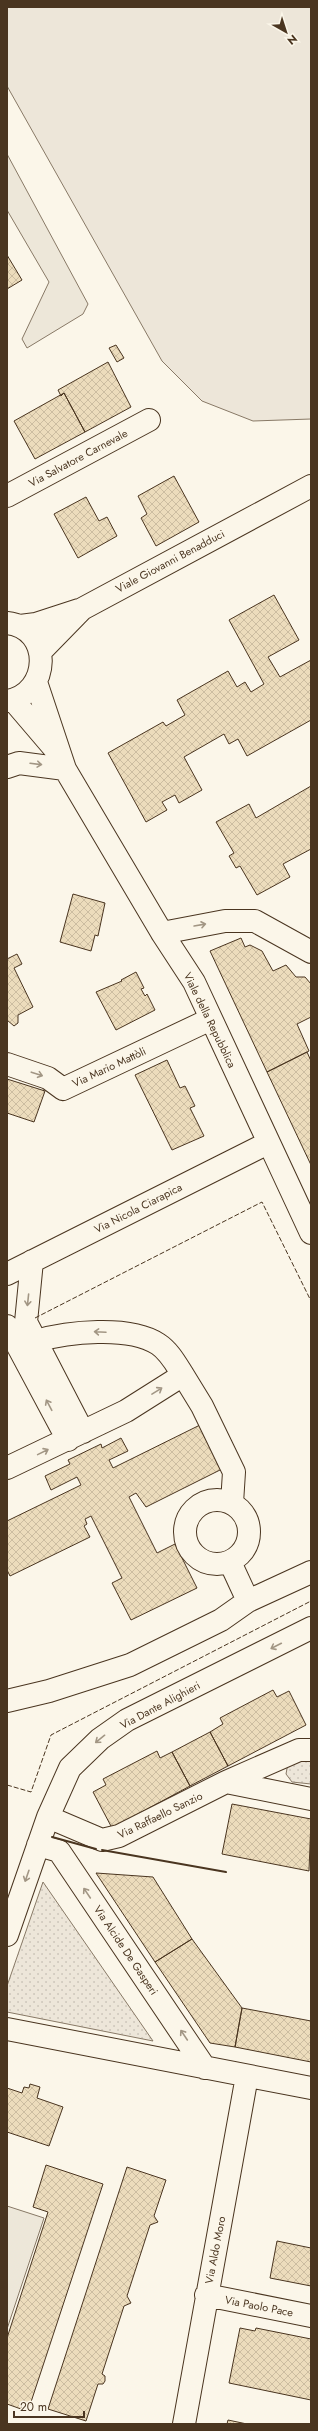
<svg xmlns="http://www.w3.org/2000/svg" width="318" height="2431" font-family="Jost,sans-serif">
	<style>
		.park { fill: url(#park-dots); stroke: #887966 }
		.pitch { fill: #ede6d9; stroke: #887966 }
		.parking { fill: #ede7d9; stroke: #887966 }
		.building { fill: url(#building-cross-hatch); stroke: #4a3520 }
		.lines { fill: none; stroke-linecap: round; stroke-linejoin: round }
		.minor-casing { stroke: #4a3520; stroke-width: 24 }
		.minor { stroke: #fbf6e9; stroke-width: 22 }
		.fence { stroke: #4a3520; stroke-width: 1; stroke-dasharray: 5 2; stroke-linecap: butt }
		.wall { stroke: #4a3520; stroke-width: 2 }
		.oneway { stroke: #a29684 }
		.labels { text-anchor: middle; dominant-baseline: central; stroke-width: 3; stroke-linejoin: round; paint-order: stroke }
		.street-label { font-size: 11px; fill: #4a3520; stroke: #fbf6e9 }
	</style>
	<defs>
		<pattern id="park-dots" width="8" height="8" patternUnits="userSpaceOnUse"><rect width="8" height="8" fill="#ede6d9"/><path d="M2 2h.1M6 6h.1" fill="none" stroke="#cdc6ba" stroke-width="1.8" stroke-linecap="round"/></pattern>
		<pattern id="building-cross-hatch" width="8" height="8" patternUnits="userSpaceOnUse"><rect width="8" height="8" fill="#ecdcbc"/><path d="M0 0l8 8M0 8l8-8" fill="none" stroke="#ccbda1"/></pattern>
	</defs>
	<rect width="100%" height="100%" fill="#fbf6e9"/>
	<path class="park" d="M298 1758 311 1760V1784L292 1782 286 1774 288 1763Z
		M43 1882 153 2041 7 2012V1986Z"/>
	<path class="pitch" d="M7 7H311V419L253 421 202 401 162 361 7 86Z"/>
	<path class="parking" d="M7 154 88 304 83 314 27 348 22 339 49 282 7 210Z
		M7 2206 44 2218 7 2329Z"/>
	<path class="building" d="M7 255 22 280 7 289Z
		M116 345 124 358 117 362 109 348Z
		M108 362 131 407 85 432 64 393 61 396 58 390Z
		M64 393 85 432 35 459 14 421Z
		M174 476 199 522 156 546 141 518 147 514 138 496Z
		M86 497 99 521 107 517 117 536 78 558 54 514Z
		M274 595 299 640 268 657 280 677 311 660V720L247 756 238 739 229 744 224 734 184 757 202 790 179 803 175 795 162 802 167 810 146 822 108 753 163 722 166 726 185 715 177 700 228 671 237 687 245 682 251 692 264 684 229 620Z
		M311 786V849L283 864 290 877 257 895 240 866 236 868 229 856 234 853 216 822 249 804 256 818Z
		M73 894 105 903 98 936 95 935 91 951 60 942Z
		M241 938 245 947 250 945 262 951 273 971 286 965 296 977H305L311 984V1017L297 1024 309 1051 267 1072 210 951Z
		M17 954 22 964 14 968 33 1007 18 1015V1023L14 1026 7 1020V959Z
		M136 972 144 988 141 989 145 996 147 994 155 1010 116 1030 96 992 122 981 121 980Z
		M307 1052 311 1061V1165L267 1072Z
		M167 1060 180 1088 185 1086 195 1106 190 1108 204 1136 172 1150 135 1075Z
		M7 1079 45 1091 34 1122 7 1113Z
		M204 1423 226 1467 146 1507 136 1493 129 1497 157 1553 175 1544 197 1588 131 1620 112 1583 122 1578 91 1516 85 1519 87 1524 84 1526 90 1537 10 1576 7 1570V1521L81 1485 77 1477 51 1490 45 1476 70 1464 68 1460 101 1444 102 1448 121 1438 128 1451 109 1460 113 1468Z
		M273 1690 277 1697 289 1691 306 1725 228 1766 210 1732 223 1724 220 1718Z
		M210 1732 228 1766 190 1786 172 1752Z
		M157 1751 160 1758 172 1752 190 1786 112 1828 93 1792 106 1785 103 1779Z
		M232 1804 311 1819 309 1871 222 1854Z
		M96 1873 153 1877 192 1939 155 1962Z
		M192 1939 242 2008 235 2047 210 2043 155 1962Z
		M242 2008 311 2021V2062L235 2047Z
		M30 2084 40 2087 37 2098 63 2107 49 2146 7 2132V2088L22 2093 24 2087 29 2088Z
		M46 2165 103 2184 30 2405 23 2403 21 2409 7 2404V2338L48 2212 33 2207Z
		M127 2167 166 2180 154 2216 158 2222 150 2225 127 2296 131 2303 124 2306 102 2374 105 2376V2381L103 2384H98L86 2421 48 2409Z
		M277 2241 311 2248V2286L270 2278Z
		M240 2328 255 2331 256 2328 311 2339V2400L229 2383Z
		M228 2420 247 2424H227Z"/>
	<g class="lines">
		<g class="minor-casing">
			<path id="minor" d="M7 496 149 420
				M7 623C53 628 51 694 7 701
				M20 626 36 624 79 610
				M41 651 82 609 311 486
				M36 682 65 769 162 933 194 982 311 1233
				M13 700 54 748
				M7 767 19 763 65 769
				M162 933 225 921H255L311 952
				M7 1064 48 1078 63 1089 211 1019
				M32 1261 26 1322 83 1432
				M7 1274 268 1143
				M7 1326 68 1440
				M183 1375 202 1406 234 1472 232 1503
				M7 1468 126 1411 183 1375C176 1364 169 1351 158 1344 129 1325 67 1332 36 1341
				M185 1532a32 32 0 1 1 64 0a32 32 0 1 1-64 0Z
				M230 1562 248 1601
				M7 1701 49 1691 130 1665 221 1620 248 1601 311 1572
				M226 1782 299 1750H311
				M48 1817 102 1840 119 1836 226 1782 311 1799
				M38 1845 59 1851 205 2068
				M7 1935 48 1817 70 1768 100 1739 127 1720 311 1628
				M7 2029 311 2088
				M206 2295 311 2316
				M184 2424 247 2076"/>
		</g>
		<use href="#minor" class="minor"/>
		<path class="fence" d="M35 1318 262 1202 311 1301
			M7 1785 31 1792 51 1735 311 1601"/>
		<path class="wall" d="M52 1837 96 1849
			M102 1850 226 1872"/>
	</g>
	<defs><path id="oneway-shaft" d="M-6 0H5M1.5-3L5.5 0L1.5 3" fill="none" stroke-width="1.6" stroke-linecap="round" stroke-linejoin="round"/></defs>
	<g class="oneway">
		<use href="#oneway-shaft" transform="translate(36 764) rotate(7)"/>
		<use href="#oneway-shaft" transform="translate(200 925) rotate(-10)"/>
		<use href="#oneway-shaft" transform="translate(37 1074) rotate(18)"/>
		<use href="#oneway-shaft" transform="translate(28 1300) rotate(96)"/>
		<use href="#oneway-shaft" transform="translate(100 1332) rotate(-177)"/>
		<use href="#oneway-shaft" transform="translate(157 1391) rotate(-32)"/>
		<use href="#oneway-shaft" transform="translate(49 1405) rotate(-118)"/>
		<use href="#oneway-shaft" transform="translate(43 1452) rotate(-26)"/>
		<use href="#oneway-shaft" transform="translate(276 1646) rotate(153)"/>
		<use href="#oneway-shaft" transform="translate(100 1739) rotate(141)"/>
		<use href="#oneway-shaft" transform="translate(27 1876) rotate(109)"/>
		<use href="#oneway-shaft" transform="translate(87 1893) rotate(-124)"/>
		<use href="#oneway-shaft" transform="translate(184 2035) rotate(-124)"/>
	</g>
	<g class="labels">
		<g class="street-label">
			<text transform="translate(78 458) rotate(-28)">Via Salvatore Carnevale</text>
			<text transform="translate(170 561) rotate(-28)">Viale Giovanni Benadduci</text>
			<text transform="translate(210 1020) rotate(64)">Viale della Repubblica</text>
			<text transform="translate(109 1067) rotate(-25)">Via Mario Mattòli</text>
			<text transform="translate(138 1208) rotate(-27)">Via Nicola Ciarapica</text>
			<text transform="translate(160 1705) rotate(-28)">Via Dante Alighieri</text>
			<text transform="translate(160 1815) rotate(-26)">Via Raffaello Sanzio</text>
			<text transform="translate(126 1950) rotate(56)">Via Alcide De Gasperi</text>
			<text transform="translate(215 2250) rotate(-79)">Via Aldo Moro</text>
			<text transform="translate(259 2306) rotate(11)">Via Paolo Pace</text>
		</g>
	</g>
	<rect width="318" height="2431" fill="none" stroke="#4a3520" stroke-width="16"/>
	<g transform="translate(286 32) rotate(141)" stroke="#fbf6e9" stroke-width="3" paint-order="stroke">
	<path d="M0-3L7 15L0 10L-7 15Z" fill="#4a3520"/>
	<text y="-6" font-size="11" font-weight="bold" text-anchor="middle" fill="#4a3520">N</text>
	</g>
	<path d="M14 2411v6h70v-6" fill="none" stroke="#4a3520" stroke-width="2"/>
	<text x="20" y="2411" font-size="12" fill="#4a3520" stroke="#fbf6e9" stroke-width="3" paint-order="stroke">20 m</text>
</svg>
